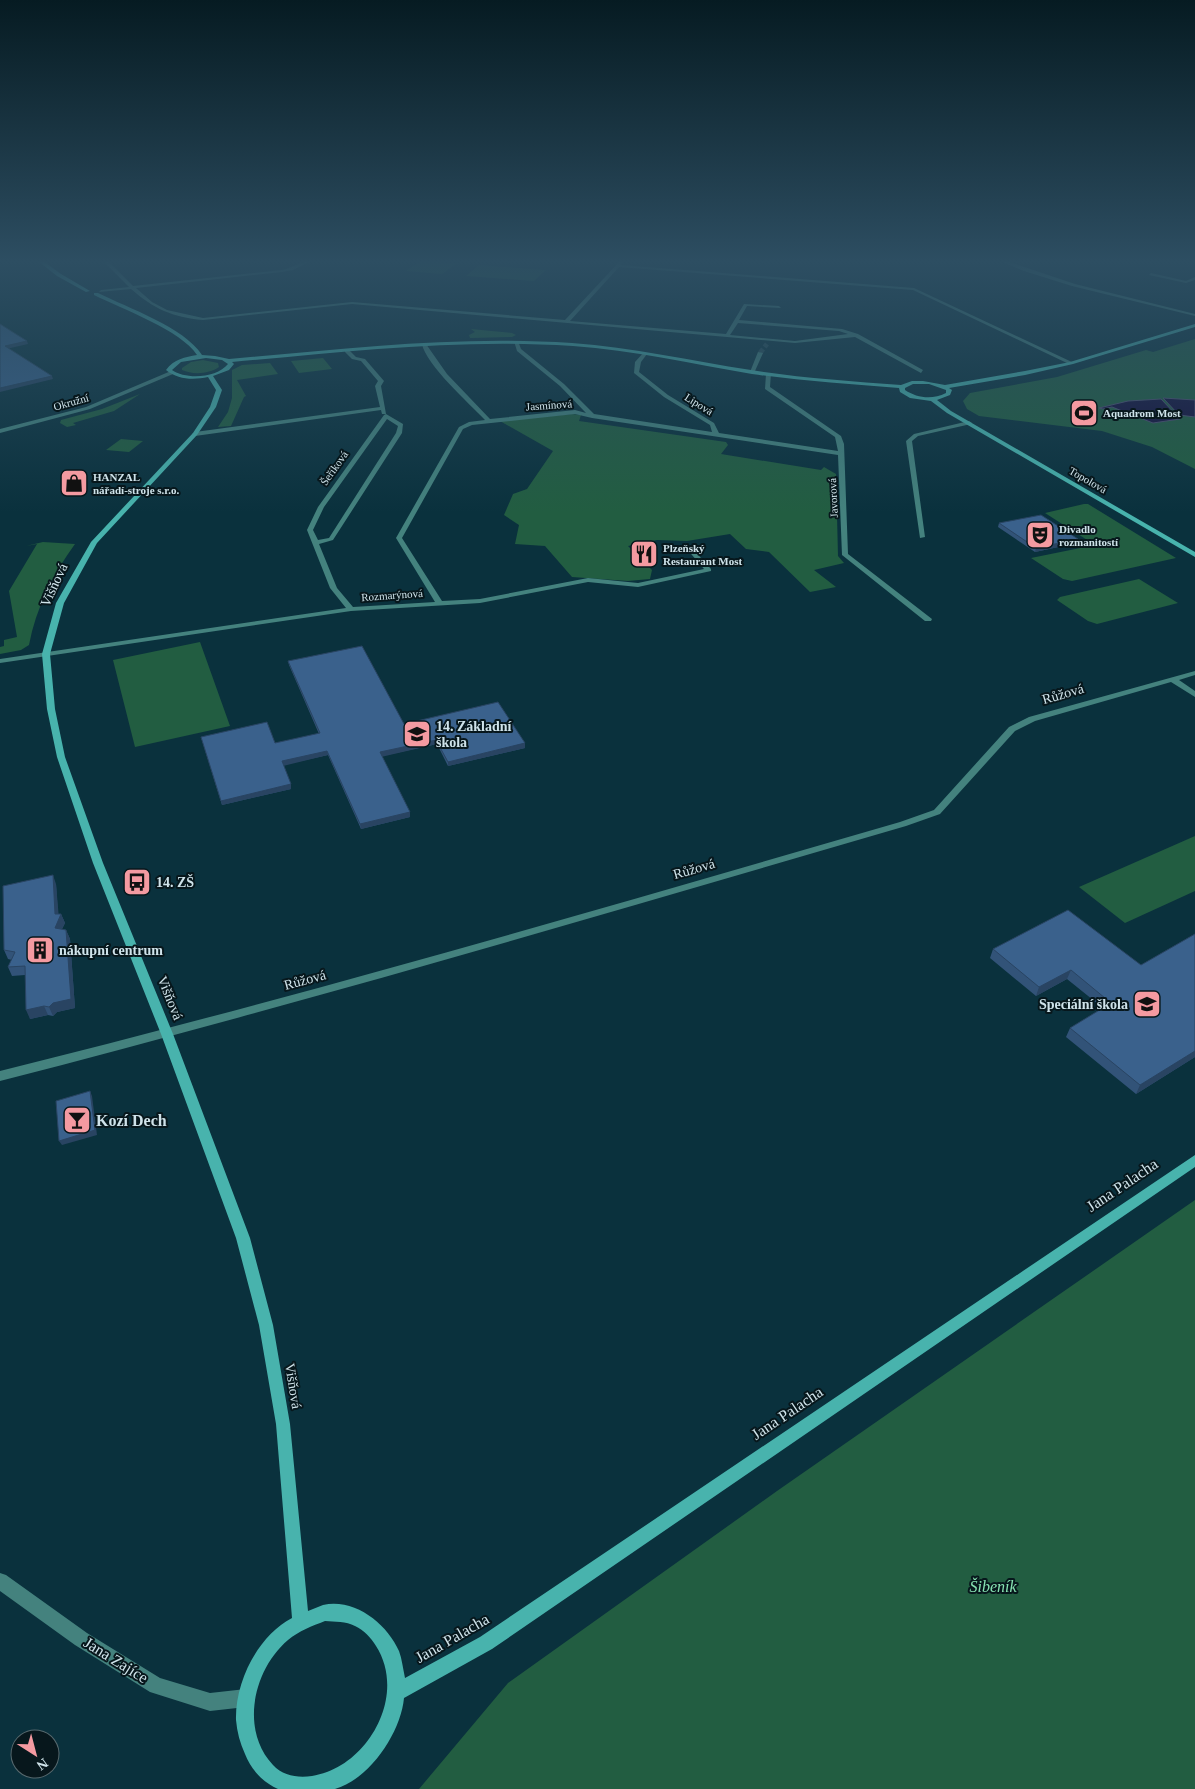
<svg xmlns="http://www.w3.org/2000/svg" width="1195" height="1789" font-family="'Times New Roman',serif">
	<style>
		.green { fill: #225d41 }
		.water { fill: #150f3c; stroke: #4d4f70 }
		.lines { fill: none; stroke-linecap: round; stroke-linejoin: round }
		.street-tunnel { stroke: #284c57; stroke-width: 5; stroke-dasharray: 5 2.5; stroke-linecap: butt }
		.street { fill: #44827e; fill-rule: evenodd }
		.secondary { fill: #48b3ad; fill-rule: evenodd }
		.wall { fill: #325378 }
		.shaded-wall { fill: #294462 }
		.building { fill: #3a618c; stroke: #294462 }
		.labels { text-anchor: middle; dominant-baseline: central; stroke-width: 4; stroke-linejoin: round; paint-order: stroke }
		.far-street-label { font-size: 11px; fill: #cfe3ea; stroke: #07171c }
		.far-poi-label { font-size: 11px; font-weight: bold; fill: #cfe3ea; stroke: #07171c; text-anchor: start }
		.street-label { font-size: 14px; fill: #cfe3ea; stroke: #07171c }
		.poi-label { font-size: 14px; font-weight: bold; fill: #cfe3ea; stroke: #07171c; text-anchor: start }
		.near-poi-label { font-size: 16px; font-weight: bold; fill: #cfe3ea; stroke: #07171c; text-anchor: start }
		.near-street-label { font-size: 16px; fill: #cfe3ea; stroke: #07171c }
		.near-park-label { font-size: 16px; font-style: italic; fill: #87e3b2; stroke: #07171c }
	</style>
	<rect width="100%" height="100%" fill="#0a313d"/>
	<path class="green" d="M420 261 457 263 442 274 406 271Z
		M479 265 546 270 534 281 466 276Z
		M471 329 512 333 516 335 512 337 470 338 469 335 475 332Z
		M1195 339V469L1152 447 1102 431 979 416 967 409 963 401 970 393 1057 377 1146 350 1153 352Z
		M323 358 332 369 299 373 291 361Z
		M203 360 218 363 219 367C209 374 193 375 182 370V368L191 362Z
		M270 363 278 374 237 380 246 396 244 397 231 426 218 427 228 412 232 398V370L242 365Z
		M140 394 114 411 73 423 76 425 67 427 60 423 61 420 102 409Z
		M572 414 581 415 579 421 726 442 728 445 721 454 821 470 824 467 836 474 838 556 844 563 814 570 836 587 810 592 769 552 746 549 730 534 687 541 657 540 628 546 652 570 650 579 628 581 572 577 545 546 515 544 519 525 504 515 513 494 527 489 553 451 500 421Z
		M121 439 143 441 129 452 106 450Z
		M1084 504H1088L1176 558 1072 581 1063 579 1031 558 1095 545 1045 513Z
		M43 542 75 544C53 574 36 608 29 645L21 650 0 654V647L4 646V640L17 637 9 591 37 544 26 546Z
		M1139 579 1178 603 1097 624 1088 621 1057 600 1060 597Z
		M200 642 230 726 135 747 113 660Z
		M1195 836V891L1125 923 1079 887Z
		M1195 1200V1789H419L508 1683 777 1491Z"/>
	<path class="water" d="M1163 398 1195 400V417L1179 415Z
		M1161 399 1180 419 1153 423 1112 407 1103 409 1099 408 1128 401Z"/>
	<g class="lines">
		<path class="street-tunnel" d="M760 353 767 344"/>
		<path class="street" d="M103 261H108L133 286 282 270C292 268 301 261 311 261L293 270 282 272 136 288 152 302 167 310 203 318 352 302 565 320 620 261H624L621 265 914 288 1074 363 1069 364 913 290 619 267 570 321 726 334 744 304 779 306 781 308 747 306 739 320 842 329 858 334 923 370 921 373 855 337 795 343 352 304 203 320C172 317 154 309 131 289L99 292 101 290 129 287ZM738 323 839 331 848 334 795 341 730 335Z
			M1000 261H1006L1075 284 1195 314V316L1072 286 1024 271Z
			M1151 273 1186 281 1195 277V280L1186 283 1149 275Z
			M514 341H518L521 349 564 384 594 414 712 432 710 425 664 397 634 373 635 362 644 352 647 354 641 362 639 372 668 395 714 423 719 433 838 451 835 437 765 389 766 374 771 373 770 387 841 436 844 444 848 554 932 619 931 621H925L842 555 838 455 592 418 575 414 472 425 463 429 402 538 442 601 480 599 588 578 638 583 704 569 686 548 689 546 691 547 711 569V571L638 587 588 582 480 603 351 611 0 663V659L346 608 330 588 307 530 318 507 384 415 386 414 403 424 402 433 333 540 319 544 337 588 353 607 435 602 396 538 459 427 469 422 485 420C469 403 426 365 422 344H426L447 374 490 419 575 410 586 413 560 386 517 351ZM387 419 398 426 396 433 329 538 318 540 313 530 324 507Z
			M345 350H349L356 357 365 359 384 381 381 386 386 414H382L381 410 195 436 192 434 195 432 380 407 375 386 378 381 361 361 352 359 345 352Z
			M758 352 763 353 755 371 750 372Z
			M171 371 174 373 173 374 90 409 0 433V429L86 407Z
			M969 421 972 423 971 424 918 436 912 441 925 537 920 538 906 441 914 434Z
			M1195 671V675L1179 680 1195 691V697L1171 682 1035 721 1015 731 940 814 906 826C605 914 304 1003 0 1081V1071C302 996 601 909 900 822L934 810 1009 727 1029 717Z
			M0 1573 6 1575 87 1633 160 1678 210 1693 246 1689 252 1692 255 1698 252 1704 246 1707 210 1711 150 1692 75 1645 0 1591Z"/>
		<path class="secondary" d="M38 261H43L61 274 90 291 86 292 57 276Z
			M94 293H98C128 308 184 327 202 355L215 356 229 359C343 349 458 335 572 343 632 347 691 361 751 370 801 378 851 381 901 385L912 381H923L945 385 1025 371 1070 362 1195 324V327L1073 364 1025 375 949 388 952 390 950 395 937 400 951 411 1195 552V557L947 413 931 401 910 398 900 392 899 388C850 384 801 381 752 374 692 364 633 350 573 346 459 338 345 352 232 362L234 364 229 370 213 376 222 390 216 407 197 435 97 543 64 603 50 654 55 709 65 757 103 863 173 1034 250 1238 273 1325 290 1424 308 1611C313 1609 318 1607 323 1605 355 1598 387 1624 399 1651 402 1659 403 1669 405 1678L480 1637 1195 1155V1167L492 1649 404 1698C401 1732 370 1779 335 1789 324 1789 291 1789 278 1789 262 1782 251 1769 245 1754 240 1743 237 1732 236 1720 235 1681 258 1636 292 1618L276 1424 259 1325 236 1238 161 1034 93 863 57 757 47 709 42 654 56 603 91 542 193 433 210 407 216 390 208 377C194 380 178 380 166 370 174 359 185 357 197 355 181 330 122 309 94 295ZM206 358 222 360 228 364C217 378 186 380 172 370L181 362ZM913 384H929L946 390V393C932 400 917 398 905 390V388ZM325 1621C335 1622 346 1621 355 1626 364 1630 371 1638 376 1646 408 1696 367 1768 312 1776 298 1778 283 1776 273 1765 240 1730 253 1670 288 1640 299 1631 312 1626 325 1621Z"/>
	</g>
	<path class="wall" d="M999 523 1077 543 1035 552 998 527Z
		M288 661 404 724 525 748 448 766 437 744 382 756 410 817 361 829 328 755 283 765 291 789 222 805 201 737 275 743 319 734 289 665Z
		M56 884 58 914H61L65 923 62 929 66 930 70 939 75 1008 57 1012 53 1016 48 1015 30 1019 25 975 12 976 8 967 12 960 8 959 4 950Z
		M1195 934V1057L1136 1094 1066 1037 1070 1028 1103 1008 1067 979 1036 996 990 958 993 949 1141 965Z"/>
	<path class="shaded-wall" d="M27 341 28 344 6 349 5 346Z
		M52 376 53 379 0 392V388Z
		M1078 539 1077 543 1035 552 1036 548Z
		M436 740 437 744 381 757 380 752Z
		M525 743V748L448 766V762Z
		M327 751 328 755 283 766 282 761Z
		M291 784V789L222 805 221 801Z
		M410 812V817L361 829 360 824Z
		M53 875 56 884 59 919 61 914 65 923 58 937 55 928V914Z
		M66 930 70 939 75 1008 57 1012 53 1016 49 1007Z
		M1071 970 1067 979 1036 996 1039 987Z
		M44 1006 48 1015 30 1019 26 1010Z
		M1195 1051V1057L1136 1094 1140 1085Z
		M90 1091 92 1096 97 1135 62 1145 59 1141Z"/>
	<path class="building" d="M0 324 27 341 5 346 52 376 0 388Z
		M1041 515 1078 539 1036 548 999 523Z
		M362 646 404 724 498 702 525 743 448 762 436 740 380 752 410 812 360 824 327 751 282 761 291 784 221 801 201 737 267 722 275 743 320 733 288 661Z
		M53 875 55 914H61L55 928 66 930 71 999 53 1003 49 1007 44 1006 26 1010 25 966 8 967 15 952 4 950 3 886Z
		M1068 910 1141 965 1195 934V1051L1140 1085 1070 1028 1111 1003 1071 970 1039 987 993 949Z
		M90 1091 95 1130 59 1141 56 1101Z"/>
	<linearGradient id="sky" x2="0" y2="1"><stop stop-color="#061b22"/><stop offset="0.51" stop-color="#2d4e62"/><stop offset="1" stop-color="#2d4e62" stop-opacity="0"/></linearGradient>
	<rect width="1195" height="512" fill="url(#sky)"/>
	<defs>
		<g id="stadium-square" transform="scale(1.4375)"><rect x="-9" y="-9" width="18" height="18" rx="4" fill="#f49aa1" stroke="#07171c"/><path d="M0-5a6.5 5 0 1 0 0 10a6.5 5 0 1 0 0-10ZM-3.5-1.8h7v3.6h-7Z" fill="#111"/></g>
		<g id="shop-square" transform="scale(1.4375)"><rect x="-9" y="-9" width="18" height="18" rx="4" fill="#f49aa1" stroke="#07171c"/><path d="M-5-2.5h2.3a2.7 3.5 0 0 1 5.4 0H5L5.5 6h-11ZM-1.5-2.5h3a1.5 2.3 0 0 0-3 0Z" fill="#111"/></g>
		<g id="theatre-square" transform="scale(1.4375)"><rect x="-9" y="-9" width="18" height="18" rx="4" fill="#f49aa1" stroke="#07171c"/><path d="M-5-5.5Q0-4 5-5.5V0Q5 5 0 6Q-5 5-5 0ZM-3.3-2.5H-1v1.5H-3.3ZM1-2.5H3.3v1.5H1ZM-2.8 1Q0 5.5 2.8 1Z" fill="#111"/></g>
		<g id="restaurant-square" transform="scale(1.4375)"><rect x="-9" y="-9" width="18" height="18" rx="4" fill="#f49aa1" stroke="#07171c"/><path d="M-5-6h1v4h1v-4h1v4h1v-4h1v5L-1.5 .5V6h-2V.5L-5-1ZM5-6V6H3V1.5H1.5Q1.5-4 5-6Z" fill="#111"/></g>
		<g id="school-square" transform="scale(1.4375)"><rect x="-9" y="-9" width="18" height="18" rx="4" fill="#f49aa1" stroke="#07171c"/><path d="M0-5L7-2L0 1L-7-2ZM-4 1L0 2.5L4 1V4Q0 6-4 4Z" fill="#111"/></g>
		<g id="bus-square" transform="scale(1.4375)"><rect x="-9" y="-9" width="18" height="18" rx="4" fill="#f49aa1" stroke="#07171c"/><path d="M-5-6H5V4H4V6H2V4H-2V6H-4V4H-5ZM-3.5-4V0h7V-4ZM-3.5 1.2v1.5H-2V1.2ZM2 1.2v1.5H3.5V1.2Z" fill="#111"/></g>
		<g id="building-square" transform="scale(1.4375)"><rect x="-9" y="-9" width="18" height="18" rx="4" fill="#f49aa1" stroke="#07171c"/><path d="M-4-6H4V6H1V3H-1V6H-4ZM-2.5-4.3h1.7v1.8h-1.7ZM.8-4.3h1.7v1.8H.8ZM-2.5-1h1.7V.8h-1.7ZM.8-1h1.7V.8H.8Z" fill="#111"/></g>
		<g id="bar-square" transform="scale(1.4375)"><rect x="-9" y="-9" width="18" height="18" rx="4" fill="#f49aa1" stroke="#07171c"/><path d="M-6-5H6L.8 .8V4.5H3.5V6h-7V4.5H-.8V.8Z" fill="#111"/></g>
	</defs>
	<g fill-rule="evenodd">
		<use href="#stadium-square" x="1084" y="413"/>
		<use href="#shop-square" x="74" y="483"/>
		<use href="#theatre-square" x="1040" y="535"/>
		<use href="#restaurant-square" x="644" y="554"/>
		<use href="#school-square" x="417" y="734"/>
		<use href="#bus-square" x="137" y="882"/>
		<use href="#building-square" x="40" y="950"/>
		<use href="#school-square" x="1147" y="1004"/>
		<use href="#bar-square" x="77" y="1120"/>
	</g>
	<g class="labels">
		<g class="far-street-label">
			<text transform="translate(71 402) rotate(-16)">Okružní</text>
			<text transform="translate(699 404) rotate(32)">Lipová</text>
			<text transform="translate(549 405) rotate(-4)">Jasmínová</text>
			<text transform="translate(334 468) rotate(-55)">Šeříková</text>
			<text transform="translate(1088 480) rotate(30)">Topolová</text>
			<text transform="translate(833 498) rotate(-93)">Javorová</text>
			<text transform="translate(392 595) rotate(-4)">Rozmarýnová</text>
		</g>
		<g class="far-poi-label">
			<text x="1103" y="413">Aquadrom Most</text>
			<text x="93" y="477">HANZAL<tspan x="93" dy="13">nářadí-stroje s.r.o.</tspan></text>
			<text x="1059" y="529">Divadlo<tspan x="1059" dy="13">rozmanitostí</tspan></text>
			<text x="663" y="548">Plzeňský<tspan x="663" dy="13">Restaurant Most</tspan></text>
		</g>
		<g class="street-label">
			<text transform="translate(54 585) rotate(-65)">Višňová</text>
			<text transform="translate(1063 694) rotate(-16)">Růžová</text>
			<text transform="translate(694 869) rotate(-16)">Růžová</text>
			<text transform="translate(305 980) rotate(-15)">Růžová</text>
			<text transform="translate(170 998) rotate(68)">Višňová</text>
			<text transform="translate(293 1386) rotate(81)">Višňová</text>
		</g>
		<g class="poi-label">
			<text x="436" y="726">14. Základní<tspan x="436" dy="16">škola</tspan></text>
			<text x="156" y="882">14. ZŠ</text>
			<text x="59" y="950">nákupní centrum</text>
			<text x="1128" y="1004" text-anchor="end">Speciální škola</text>
		</g>
		<g class="near-poi-label">
			<text x="96" y="1120">Kozí Dech</text>
		</g>
		<g class="near-street-label">
			<text transform="translate(1122 1185) rotate(-34)">Jana Palacha</text>
			<text transform="translate(787 1413) rotate(-34)">Jana Palacha</text>
			<text transform="translate(452 1638) rotate(-30)">Jana Palacha</text>
			<text transform="translate(116 1660) rotate(32)">Jana Zajíce</text>
		</g>
		<g class="near-park-label">
			<text x="993" y="1586">Šibeník</text>
		</g>
	</g>
	<g transform="translate(35 1754) rotate(144)"><circle r="24" fill="#07171c" stroke="#57696e"/>
	<path d="M0-4L9 19L0 12L-9 19Z" fill="#f49aa1"/>
	<text y="-8" font-size="14" font-weight="bold" text-anchor="middle" fill="#cfe3ea">N</text>
	</g>
</svg>
